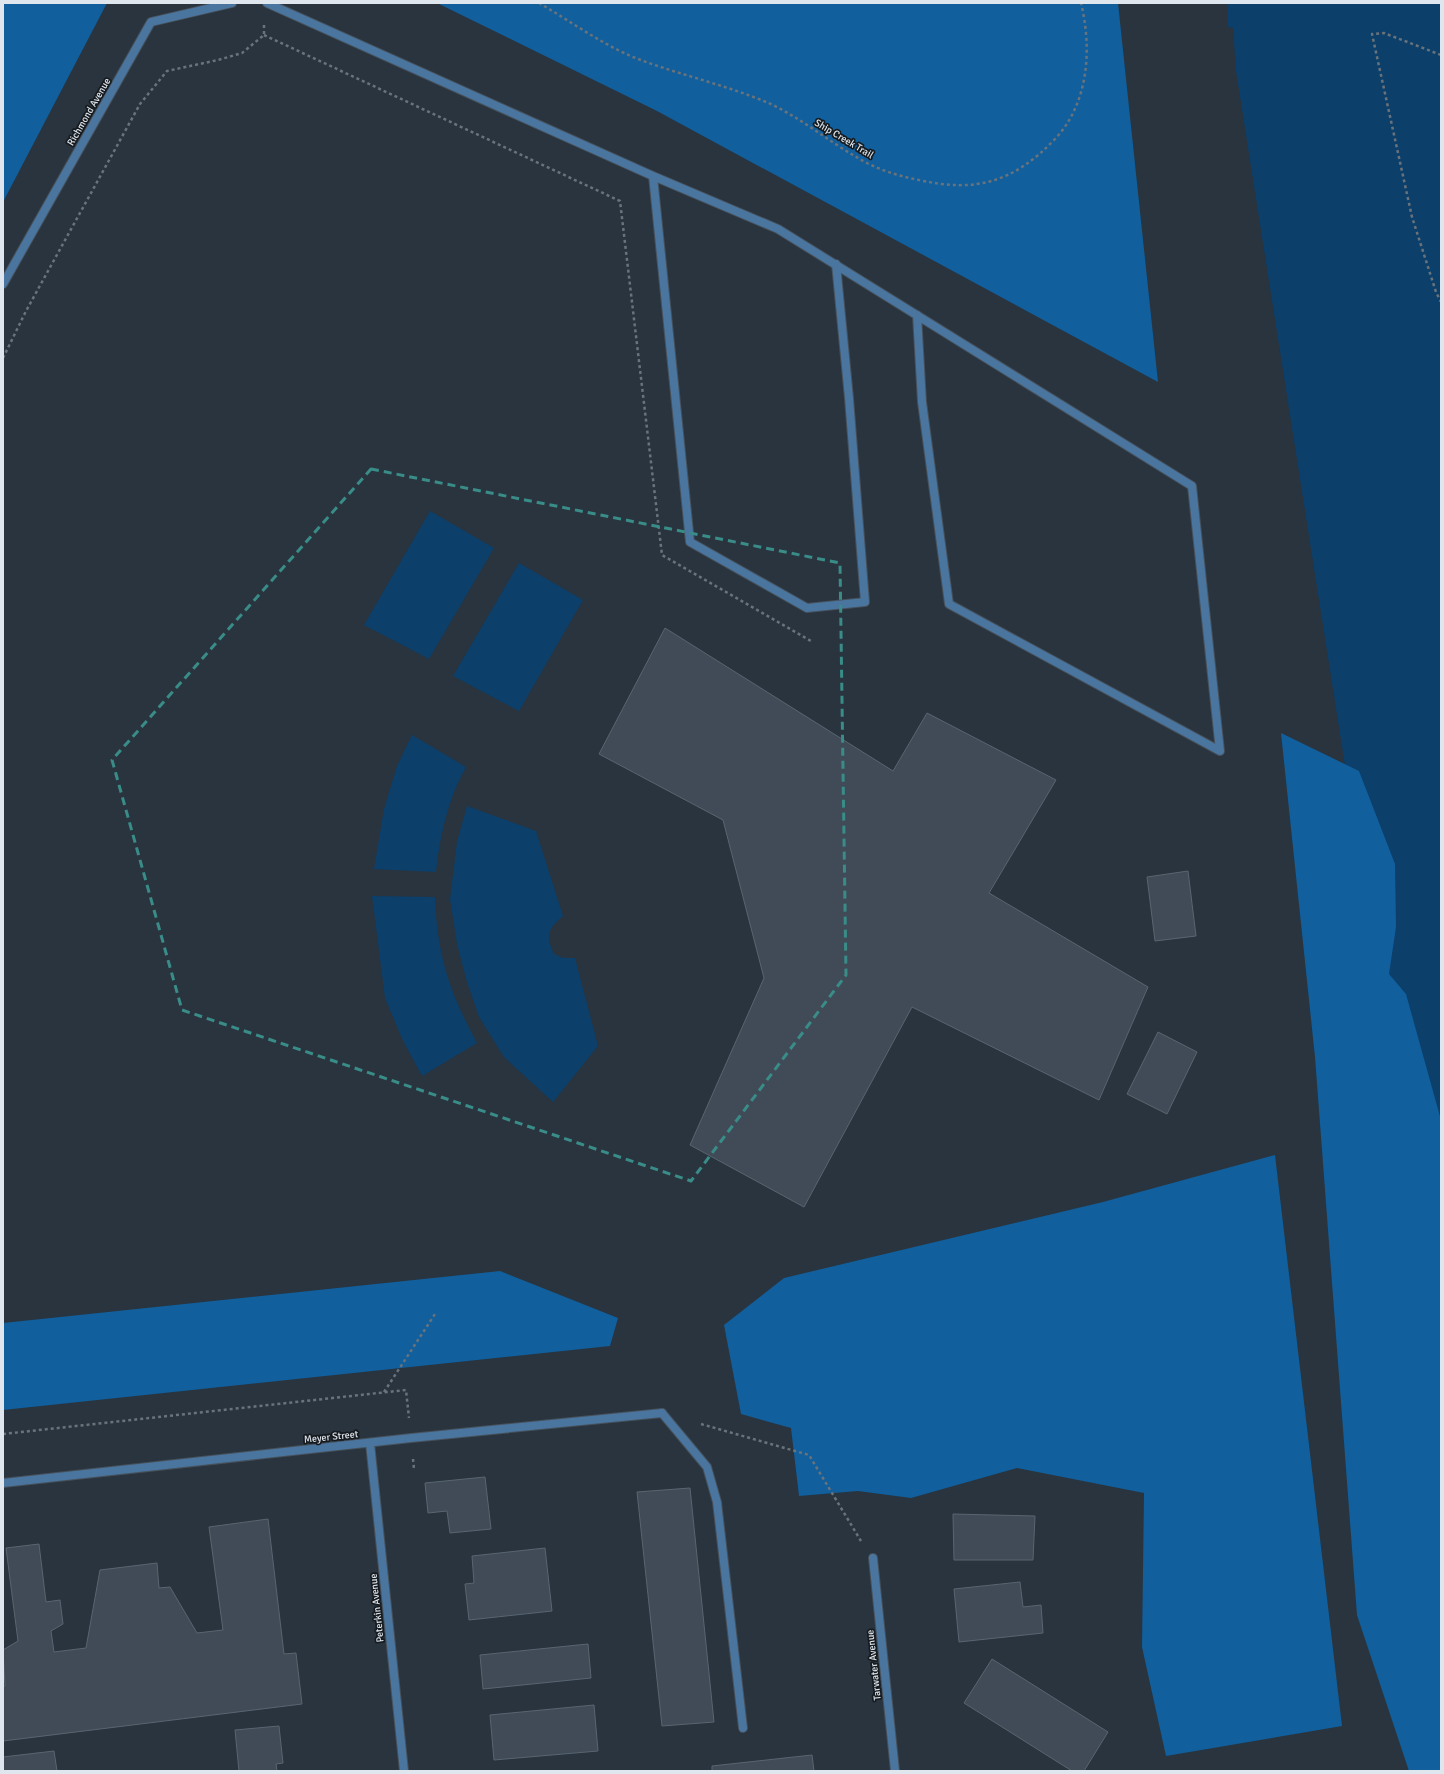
<svg xmlns="http://www.w3.org/2000/svg" width="1444" height="1774" font-family="Signika,sans-serif">
	<style>
		.green { fill: #0c3f6a }
		.forest { fill: #115f9d }
		.building { fill: #404b57; stroke: #596571 }
		.lines { fill: none; stroke-linecap: round; stroke-linejoin: round }
		.service-casing { stroke: #46505a; stroke-width: 10 }
		.minor-casing { stroke: #46505a; stroke-width: 10 }
		.path { stroke: #69737c; stroke-width: 2.5; stroke-dasharray: 3 3; stroke-linecap: butt }
		.service { stroke: #49759f; stroke-width: 8 }
		.minor { stroke: #49759f; stroke-width: 8 }
		.marked { fill: none; stroke: #398c87; stroke-width: 3; stroke-dasharray: 8 5; stroke-linejoin: round }
		.labels { text-anchor: middle; dominant-baseline: central; stroke-width: 3.5; stroke-linejoin: round; paint-order: stroke }
		.street-label { font-size: 10px; fill: #dfe6ed; stroke: #161b20 }
	</style>
	<rect width="100%" height="100%" fill="#29343e"/>
	<path class="green" d="M1227 3H1441V1149L1397 1097 1236 71 1233 28 1228 27Z
		M430 511 494 548 429 659 364 625Z
		M519 563 583 600 519 711 453 676Z
		M412 735 466 767C448 799 440 835 436 872L374 869 384 809 397 766Z
		M467 806 536 831 563 916C548 929 545 935 554 954L563 958H575L598 1046 553 1102 504 1057 479 1017 467 982 457 944 450 899 457 842Z
		M372 896 435 897C437 956 450 993 477 1043L422 1076 403 1041 385 998Z"/>
	<path class="forest" d="M3 3H107L3 202Z
		M437 3H1118L1158 382 657 111Z
		M1281 733 1359 771 1395 864 1396 927 1389 974 1406 994 1441 1120V1771H1409L1357 1615 1315 1057Z
		M1275 1155 1342 1726 1166 1756 1142 1647 1144 1493 1017 1468 911 1498 858 1491 799 1496 791 1428 741 1414 724 1325 784 1278 1103 1202Z
		M500 1271 618 1318 610 1346 3 1410V1323Z"/>
	<path class="building" d="M665 628 893 771 927 713 1056 780 989 893 1148 987 1099 1100 912 1007 804 1207 690 1145 764 978 723 820 599 754Z
		M1188 871 1196 936 1155 941 1147 877Z
		M1158 1032 1197 1052 1167 1114 1127 1094Z
		M485 1477 491 1529 450 1533 447 1511 428 1513 425 1483Z
		M690 1488 714 1722 662 1726 637 1492Z
		M953 1514 1035 1516 1033 1560H954Z
		M268 1519 284 1654 296 1653 302 1704 3 1741V1687L5 1686 3 1650 18 1641 6 1548 39 1544 46 1602 60 1600 63 1624 51 1631 54 1652 86 1648 100 1570 157 1563 159 1588 170 1587 197 1633 223 1630 209 1527Z
		M545 1548 552 1611 469 1620 465 1584 474 1583 472 1556Z
		M1020 1582 1023 1607 1041 1605 1043 1633 959 1642 954 1589Z
		M588 1644 591 1678 483 1689 480 1655Z
		M992 1659 1108 1732 1084 1771H1072L964 1703Z
		M594 1705 598 1751 494 1760 490 1715Z
		M279 1726 283 1763 276 1764 277 1771H239L235 1730Z
		M54 1751 57 1771H3V1757Z
		M812 1755 814 1771H712V1766Z"/>
	<g class="lines">
		<g class="service-casing">
			<path id="service" d="M267 3 653 176 778 229 1192 486 1220 751 949 604 922 402 917 315
				M653 176 690 542 807 608 865 602 849 398 836 264
				M662 1413 707 1467 717 1502 743 1728"/>
		</g>
		<g class="minor-casing">
			<path id="minor" d="M3 284 151 22 232 3
				M370 1443 404 1771
				M3 1483 411 1438 662 1413
				M873 1558 895 1771"/>
		</g>
		<path class="path" d="M539 3C570 21 600 43 633 57 676 74 723 84 766 102 797 115 828 141 858 158 876 169 898 176 919 180 976 193 1014 182 1055 139 1089 103 1092 48 1081 3
			M264 35 620 201 662 555 811 641
			M1441 55 1384 33 1372 34 1412 217 1436 292 1441 302
			M3 358 26 311 140 104 167 71 218 60 242 53 264 35V24
			M384 1392 435 1314
			M701 1424 809 1455 861 1541
			M3 1434 406 1390 409 1418
			M413 1459 414 1469"/>
		<use href="#service" class="service"/>
		<use href="#minor" class="minor"/>
	</g>
	<path class="marked" d="M371 469 840 563 846 975 691 1181 182 1010 112 760Z"/>
	<g class="labels">
		<g class="street-label">
			<text transform="translate(89 112) rotate(-60)">Richmond Avenue</text>
			<text transform="translate(844 139) rotate(31)">Ship Creek Trail</text>
			<text transform="translate(331 1437) rotate(-6)">Meyer Street</text>
			<text transform="translate(377 1608) rotate(-96)">Peterkin Avenue</text>
			<text transform="translate(874 1665) rotate(-96)">Tarwater Avenue</text>
		</g>
	</g>
	<rect width="1444" height="1774" fill="none" stroke="#dfe6ed" stroke-width="8"/>
</svg>
